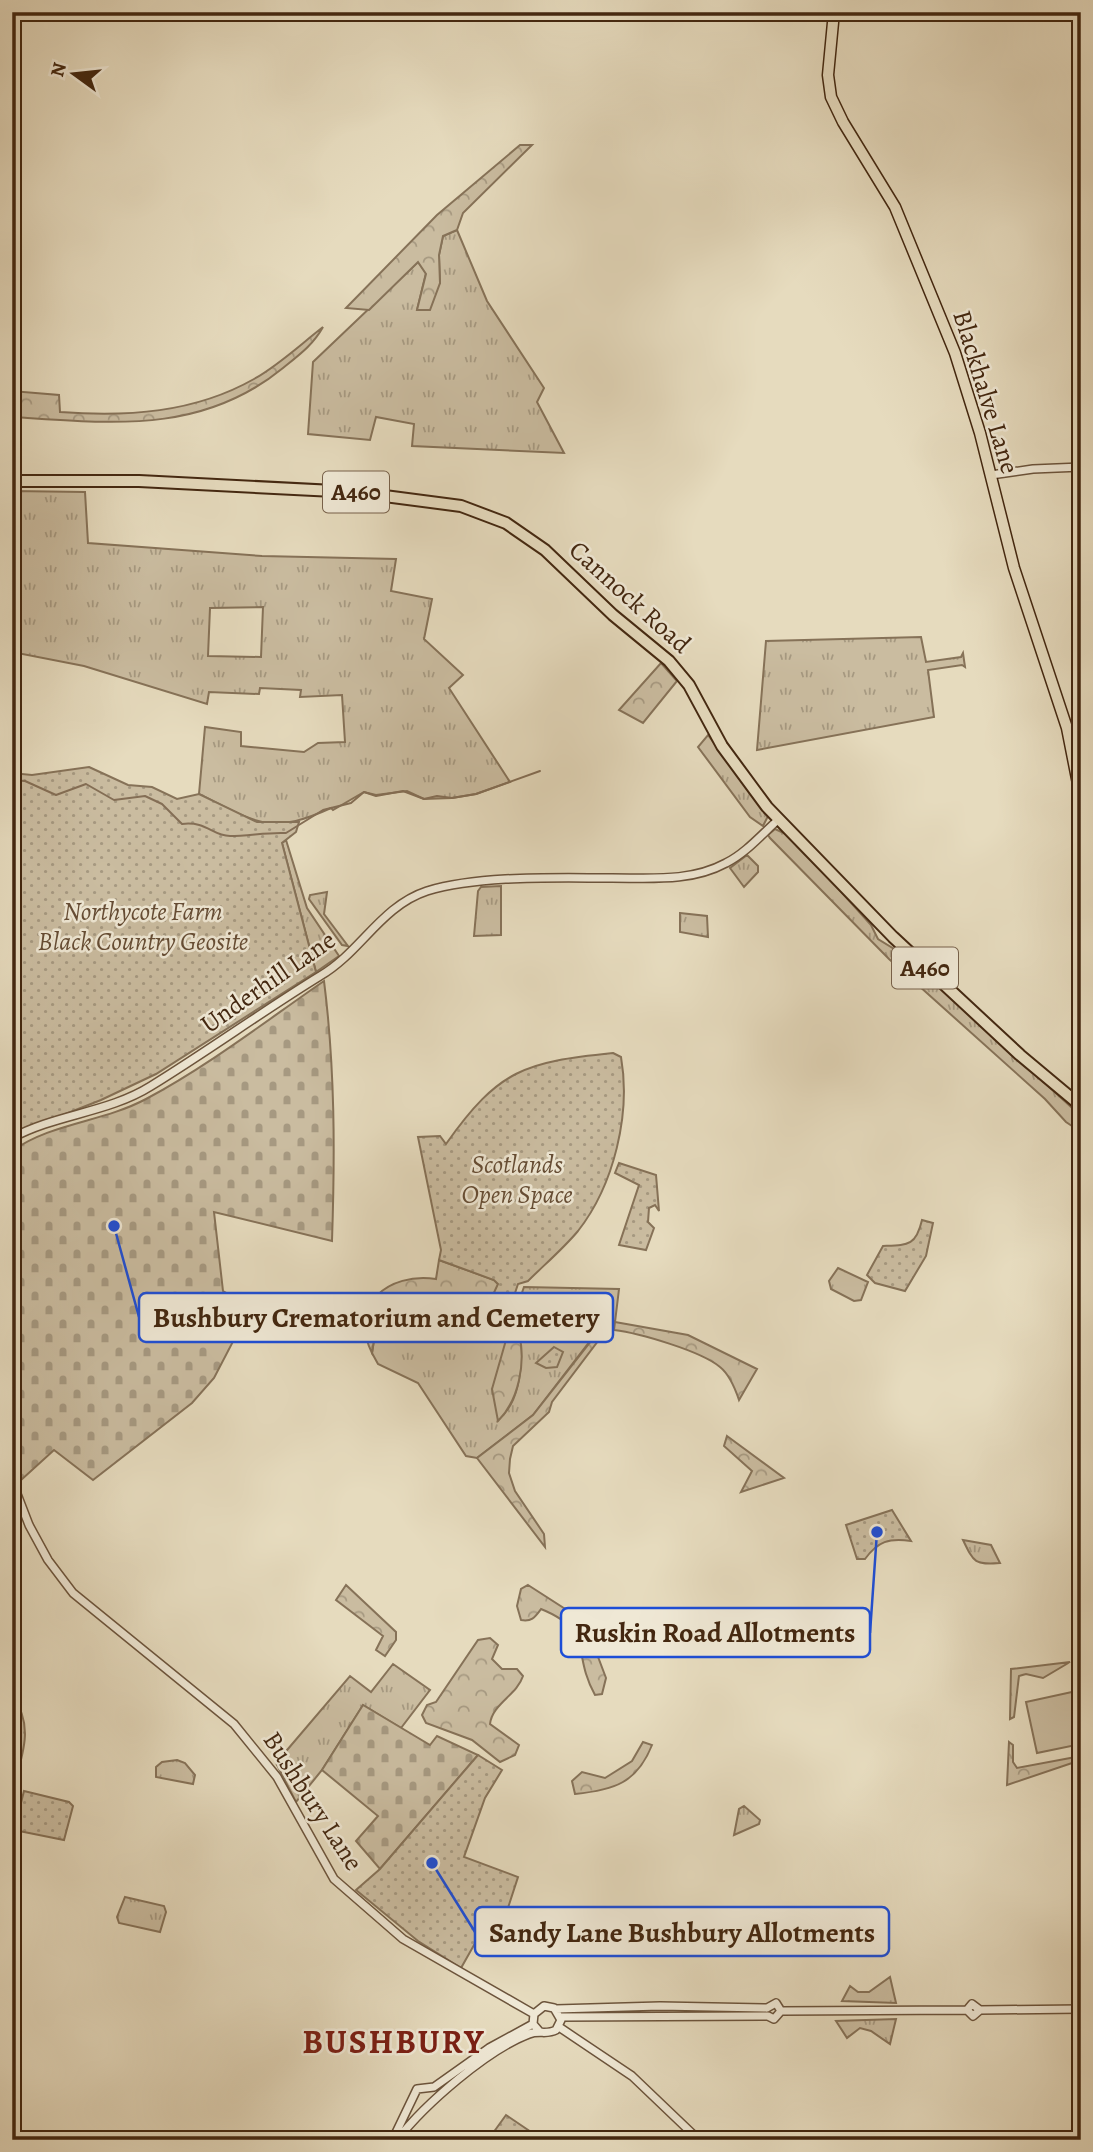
<svg xmlns="http://www.w3.org/2000/svg" width="1093" height="2152" font-family="Alegreya,serif">
	<style>
		.grass { fill: url(#grass-tufts); stroke: #867258; stroke-width: 2; fill-rule: evenodd }
		.forest { fill: url(#forest-crowns); stroke: #867258; stroke-width: 2 }
		.cemetery { fill: url(#cemetery-stones); stroke: #867258; stroke-width: 2 }
		.park { fill: url(#park-dots); stroke: #867258; stroke-width: 2 }
		.pitch { fill: #cabca0; stroke: #867258; stroke-width: 2 }
		.lines { fill: none; stroke-linecap: round; stroke-linejoin: round }
		.stream { stroke: #846e55; stroke-width: 2 }
		.minor-casing { stroke: #6c543c; stroke-width: 10 }
		.major-casing { stroke: #432710; stroke-width: 13 }
		.highway-casing { stroke: #432710; stroke-width: 14 }
		.minor { stroke: #efe8d5; stroke-width: 7 }
		.major { stroke: #e6dbbe; stroke-width: 10 }
		.highway { stroke: #e6dbbe; stroke-width: 10 }
		.labels { text-anchor: middle; dominant-baseline: central; stroke-width: 5; stroke-linejoin: round; paint-order: stroke }
		.shield { fill: #efe8d5; stroke: #77614b; stroke-width: 2 }
		.shield-label { font-size: 24px; font-weight: bold; fill: #432710 }
		.street-label { font-size: 26px; fill: #432710; stroke: #efe8d5 }
		.park-label { font-size: 26px; font-style: italic; fill: #654c34; stroke: #efe8d5 }
		.district-label { font-size: 33px; font-weight: bold; letter-spacing: 2px; fill: #7a1f14; stroke: #efe8d5 }
		.leader { fill: none; stroke: #1d4ed8; stroke-width: 2.5 }
		.callout-dot { fill: #1d4ed8; stroke: #efe8d5; stroke-width: 2.5 }
		.callout { fill: #efe8d5; stroke: #1d4ed8; stroke-width: 2.5 }
		.callout-label { font-size: 28px; text-anchor: middle; font-weight: bold; fill: #432710 }
	</style>
	<defs>
		<pattern id="grass-tufts" width="24" height="20" patternUnits="userSpaceOnUse" patternTransform="scale(1.75)"><rect width="24" height="20" fill="#cabca0"/><path d="M3 7l-1-3M5 7V3M7 7l1-3M15 17l-1-3M17 17v-4M19 17l1-3" fill="none" stroke="#a69981"/></pattern>
		<pattern id="forest-crowns" width="20" height="18" patternUnits="userSpaceOnUse" patternTransform="scale(1.75)"><rect width="20" height="18" fill="#cabca0"/><path d="M2 6a3 3 0 1 1 6 0M12 15a3 3 0 1 1 6 0" fill="none" stroke="#a69981"/></pattern>
		<pattern id="cemetery-stones" width="16" height="16" patternUnits="userSpaceOnUse" patternTransform="scale(1.75)"><rect width="16" height="16" fill="#cabca0"/><path d="M2 7V4a2 2 0 0 1 4 0v3zM10 15v-3a2 2 0 0 1 4 0v3z" fill="#a69981"/></pattern>
		<pattern id="park-dots" width="8" height="8" patternUnits="userSpaceOnUse" patternTransform="scale(1.75)"><rect width="8" height="8" fill="#cabca0"/><path d="M2 2h.1M6 6h.1" fill="none" stroke="#a69981" stroke-width="1.8" stroke-linecap="round"/></pattern>
	</defs>
	<rect width="100%" height="100%" fill="#e6dbbe"/>
	<filter id="stains"><feTurbulence type="fractalNoise" baseFrequency=".00286" numOctaves="4"/><feColorMatrix values="0 0 0 0 .2 0 0 0 0 .09 0 0 0 0 .02 0 0 0 .5 -.17"/></filter>
	<radialGradient id="worn" r=".72"><stop offset=".6" stop-color="#630" stop-opacity="0"/><stop offset="1" stop-color="#630" stop-opacity=".3"/></radialGradient>
	<path class="grass" d="M457 230 487 301 544 388 537 402 564 453 412 446 414 424 376 417 370 440 308 434 313 362 418 262 426 273 417 310 440 283 439 255 443 236Z
		M12 491 85 492 88 543 262 556 396 559 391 591 432 599 424 639 463 675 449 688 510 782 476 794 452 798 424 799 407 791 376 795 364 792 333 810 331 808C270 836 255 822 199 794L205 727 241 732V746L304 752 318 743 345 742 342 695 300 697 301 690 260 688 259 694 209 692 207 704 84 666 12 652ZM263 607 261 657 208 656 210 608Z
		M921 637 926 662 961 657 963 653 965 667 962 665 928 670 934 717 757 750 766 641Z
		M708 735 768 816 763 826 750 817 698 747Z
		M775 829 786 834 836 886 871 925 878 939 904 955 1081 1116V1132L1066 1122 1045 1099 889 959 770 838 768 835Z
		M286 840 307 908 339 956 316 972 282 843Z
		M747 855 758 866V872L744 887 730 868Z
		M501 886V935L474 936 478 891 481 887Z
		M327 892 324 914 348 946 342 945 309 899 310 895Z
		M680 913 707 916 708 937 680 932Z
		M838 1268 868 1282 861 1300 854 1301 831 1289 829 1281Z
		M524 1287 619 1289 615 1322 607 1319 533 1415 477 1458 466 1456 418 1383 378 1364 372 1353 376 1327 387 1311 422 1293 454 1299 476 1308 508 1332ZM521 1344C522 1369 519 1403 498 1420Z
		M963 1540 991 1545 1000 1563C975 1565 974 1563 963 1540Z
		M393 1664 430 1690 401 1728 363 1705 322 1770 296 1802 276 1763 350 1676 371 1692Z
		M177 1760 185 1763 195 1775 193 1784 156 1777V1767L162 1762Z
		M744 1806 760 1820 759 1824 734 1835 739 1809Z
		M125 1897 164 1906 166 1912 160 1932 119 1923 117 1917Z
		M890 1977 896 2003 842 2001 850 1986 858 1992H869Z
		M896 2019 890 2044 871 2031 860 2028 847 2038 836 2021Z"/>
	<path class="forest" d="M520 145H532L463 213 457 230 443 236 439 255 440 283 430 310H417L426 274 418 262 369 310 346 308 437 215Z
		M323 327C313 345 299 355 283 368 201 435 111 423 12 417V391L59 395 60 412C127 417 194 413 254 379 279 365 301 344 323 327Z
		M661 663 677 681 643 723 619 710Z
		M439 1260 494 1280 499 1285 491 1299 476 1308 454 1299 422 1293 388 1311 376 1327 372 1353C348 1305 388 1272 436 1279Z
		M615 1322 688 1335 757 1369 739 1400C735 1388 730 1375 720 1367 701 1351 639 1333 614 1330Z
		M599 1331 601 1337 552 1402 549 1412 513 1446 510 1459 509 1473 515 1491 544 1534 545 1547 477 1458 533 1415Z
		M508 1333 519 1334C526 1362 519 1400 498 1421L492 1389Z
		M727 1436 784 1478 741 1492 752 1471 724 1446Z
		M346 1585 396 1632V1640L385 1656 376 1650 383 1636 336 1600Z
		M528 1585 573 1614 592 1641 606 1678 602 1694 595 1695C571 1652 595 1631 541 1609 535 1617 532 1622 521 1620L517 1606 521 1589Z
		M490 1638 498 1645 492 1659 502 1669H517L523 1676C517 1695 492 1704 490 1724L519 1745 515 1755 500 1762 472 1740 426 1723 422 1715 427 1705 436 1702 478 1640Z
		M1070 1662 1043 1678 1026 1674 1019 1676 1014 1717 1010 1719 1011 1669Z
		M643 1742 652 1745C637 1783 614 1790 575 1794L572 1781 582 1772 605 1778 632 1761Z
		M1009 1742 1013 1745V1762L1017 1768 1081 1756V1760L1007 1785Z"/>
	<path class="cemetery" d="M324 981C335 1068 335 1153 332 1241L214 1212 223 1291 251 1307 214 1378 192 1403 93 1480 54 1450 20 1481 12 1456V1151C51 1123 103 1122 146 1099 208 1066 266 1021 324 981Z
		M363 1705 430 1745 437 1736 478 1755 380 1869 356 1841 378 1816 322 1770Z"/>
	<path class="park" d="M89 767 128 785 152 787 177 799 199 794 257 822H299L296 832 282 843 316 972 156 1074 101 1100 12 1135V773L32 775Z
		M613 1053 621 1057C631 1114 614 1185 578 1231 563 1249 544 1265 528 1281L518 1284 503 1329 476 1308 491 1299 498 1284 494 1280 439 1260 441 1250 418 1137 440 1136 446 1144C499 1069 525 1062 613 1053Z
		M619 1163 656 1175 659 1211 655 1205 649 1208 648 1222 654 1228 646 1250 619 1245 639 1185 615 1173Z
		M922 1220 933 1223 926 1256 905 1291 875 1283 867 1275 883 1246C908 1245 916 1246 922 1220Z
		M554 1347 563 1352 557 1367 546 1368 536 1363Z
		M892 1510 911 1541C889 1538 878 1541 865 1559H857L846 1525Z
		M12 1696C36 1726 21 1759 12 1792Z
		M478 1755 502 1770 485 1798 464 1857 518 1877 493 1954 474 1945 461 1968 418 1941 356 1890 380 1869Z
		M24 1791 69 1802 73 1806 64 1840 14 1830Z
		M506 2115 534 2134 530 2140H488Z"/>
	<path class="pitch" d="M1081 1690V1744L1037 1753 1026 1702Z"/>
	<g class="lines">
		<path class="stream" d="M12 780 25 781 56 795 86 784 114 800 145 796 162 804 182 824C207 821 212 836 230 836 249 836 267 832 286 833L323 810 351 803 364 792 376 796 403 791 424 799 437 796 452 798 476 794 540 771"/>
		<g class="minor-casing">
			<path id="minor" d="M991 475 1033 469 1081 467
				M12 1138C56 1114 108 1113 151 1086 208 1051 263 1011 320 976 360 953 381 906 427 891 481 875 555 878 612 878 651 878 691 882 726 863 746 853 762 834 779 819
				M12 1481 29 1525 48 1560 73 1593 234 1724 277 1777 334 1879 403 1939 534 2014
				M767 2008 776 2003 781 2011
				M556 2009 660 2006 767 2008
				M967 2010 973 2016 980 2010
				M967 2010 972 2004 980 2010
				M980 2010 1081 2009
				M781 2011 967 2010
				M560 2017 768 2016 774 2019 781 2011
				M559 2027 632 2076 699 2140
				M393 2139 417 2089 434 2087 489 2048 533 2024
				M397 2140C425 2104 487 2050 529 2034 539 2030 547 2035 556 2030L561 2020 554 2008 544 2006 534 2014 533 2024 540 2032"/>
		</g>
		<g class="major-casing">
			<path id="major" d="M834 12 828 75 831 97 843 122 895 207 955 353 980 433 1014 568 1067 728 1081 799"/>
		</g>
		<g class="highway-casing">
			<path id="highway" d="M12 481H139L354 492 461 506 506 523 545 550 613 615 669 661 689 685 722 746 767 807 893 937 1020 1055 1081 1106"/>
		</g>
		<use href="#minor" class="minor"/>
		<use href="#major" class="major"/>
		<use href="#highway" class="highway"/>
	</g>
	<g class="labels">
		<g class="shield">
			<rect x="323" y="471.5" width="66" height="41" rx="5"/>
			<rect x="892" y="947.5" width="66" height="41" rx="5"/>
		</g>
		<g class="shield-label">
			<text x="356" y="492">A460</text>
			<text x="925" y="968">A460</text>
		</g>
		<g class="street-label">
			<text transform="translate(986 392) rotate(73)">Blackhalve Lane</text>
			<text transform="translate(630 597) rotate(42)">Cannock Road</text>
			<text transform="translate(268 982) rotate(-35)">Underhill Lane</text>
			<text transform="translate(313 1801) rotate(57)">Bushbury Lane</text>
		</g>
		<g class="park-label">
			<text x="143" y="911">Northycote Farm<tspan x="143" dy="30">Black Country Geosite</tspan></text>
			<text x="517" y="1164">Scotlands<tspan x="517" dy="30">Open Space</tspan></text>
		</g>
		<g class="district-label">
			<text x="394" y="2041">BUSHBURY</text>
		</g>
	</g>
	<path class="leader" d="M114 1226L139 1317M877 1532L870 1633M432 1863L475 1932"/>
	<g class="callout-dot">
		<circle cx="114" cy="1226" r="7"/>
		<circle cx="877" cy="1532" r="7"/>
		<circle cx="432" cy="1863" r="7"/>
	</g>
	<g class="callout">
		<rect x="139" y="1293" width="474" height="49" rx="7"/>
		<rect x="561" y="1608" width="309" height="49" rx="7"/>
		<rect x="475" y="1907" width="414" height="49" rx="7"/>
	</g>
	<g class="callout-label">
		<text x="376" y="1327">Bushbury Crematorium and Cemetery</text>
		<text x="715" y="1642">Ruskin Road Allotments</text>
		<text x="682" y="1942">Sandy Lane Bushbury Allotments</text>
	</g>
	<rect width="1093" height="2152" fill="none" stroke="#e6dbbe" stroke-width="42"/>
	<rect x="14" y="14" width="1065" height="2124" fill="none" stroke="#432710" stroke-width="3.5"/>
	<rect x="21" y="21" width="1051" height="2110" fill="none" stroke="#432710" stroke-width="2"/>
	<g transform="translate(74 74) rotate(285)" stroke="#efe8d5" stroke-width="5" paint-order="stroke">
	<path d="M0-5L12 26L0 18L-12 26Z" fill="#432710"/>
	<text y="-10" font-size="19" font-weight="bold" text-anchor="middle" fill="#432710">N</text>
	</g>
	<rect width="100%" height="100%" filter="url(#stains)"/>
	<rect width="100%" height="100%" fill="url(#worn)"/>
</svg>
